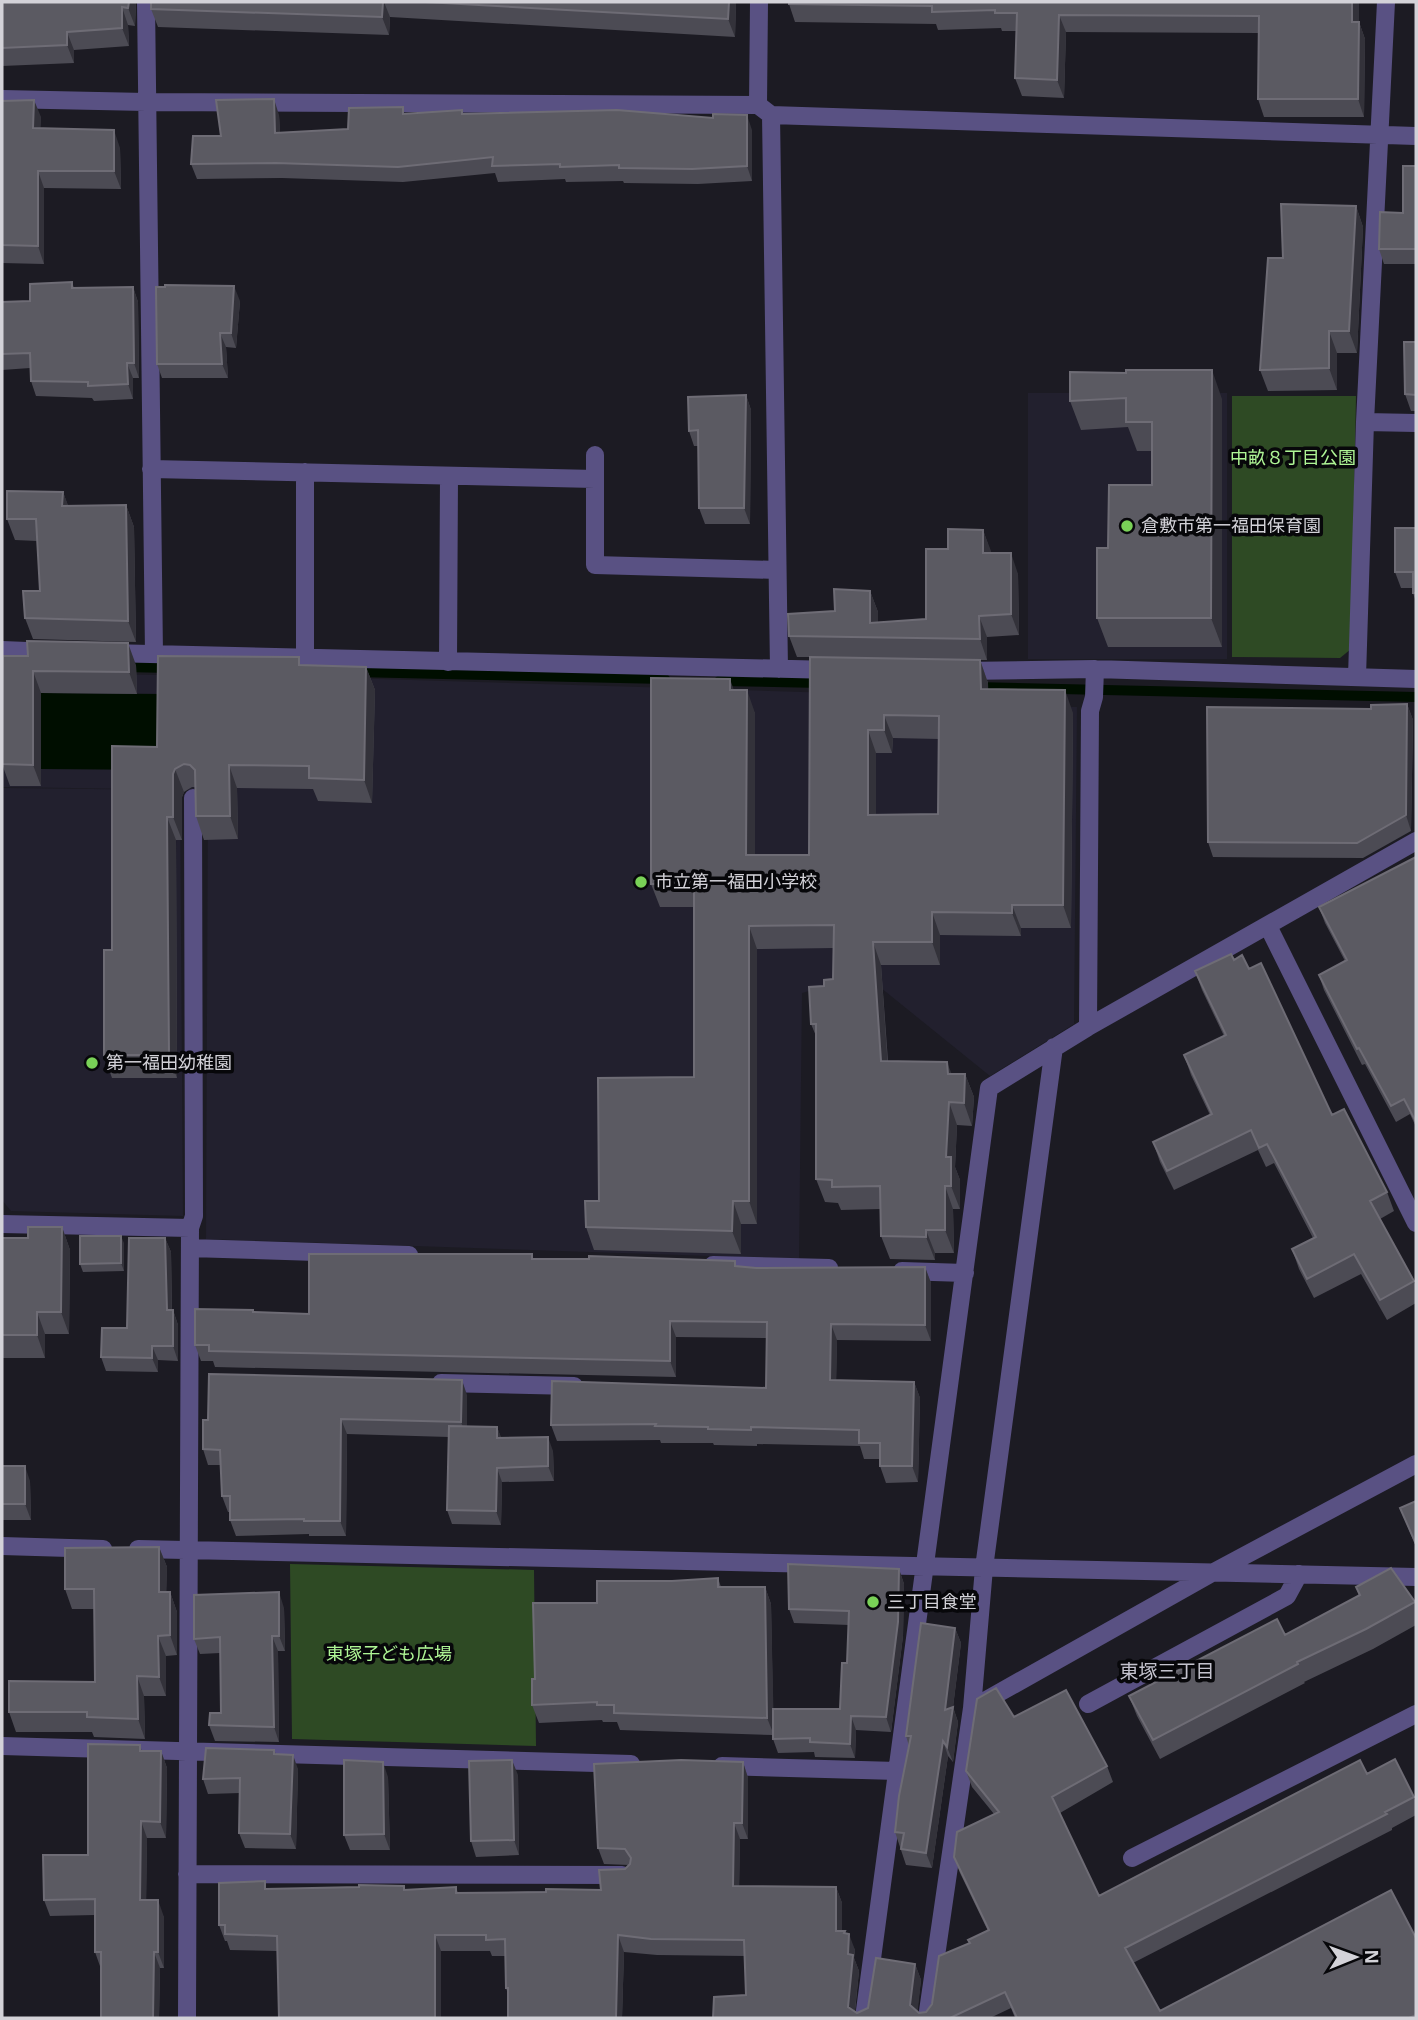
<svg xmlns="http://www.w3.org/2000/svg" width="1418" height="2020" font-family="Arial,'Noto Sans JP',sans-serif">
	<style>
		.built { fill: #22202e }
		.green { fill: #2e4a24 }
		.water { fill: #000e00 }
		.lines { fill: none; stroke-linecap: round; stroke-linejoin: round }
		.stream { stroke: #000e00; stroke-width: 10 }
		.minor { stroke: #595183; stroke-width: 18 }
		.wall { fill: #4c4b54; fill-rule: evenodd }
		.shaded-wall { fill: #33323a }
		.building { fill: #5b5a62; stroke: #6e6c75; stroke-width: 2; fill-rule: evenodd }
		.poi-dot { fill: #79d157; stroke: #07070a; stroke-width: 2.5 }
		.labels { text-anchor: middle; dominant-baseline: central; stroke-width: 7; stroke-linejoin: round; paint-order: stroke }
		.park-label { font-size: 18px; fill: #aef595; stroke: #07070a }
		.poi-label { font-size: 18px; fill: #d3d2d8; stroke: #07070a; text-anchor: start }
		.neighbourhood-label { font-size: 19px; fill: #c3c2cd; stroke: #07070a }
	</style>
	<rect width="100%" height="100%" fill="#1c1b23"/>
	<path class="built" d="M1028 393H1227V659H1028Z
		M6 673 313 677 834 693 835 706 1077 707 1074 1024 990 1076 865 975 802 993 799 1259 206 1239 208 790 3 787Z
		M3 788 180 790 183 1216 11 1211 2 1200Z"/>
	<path class="green" d="M1232 396H1356L1351 649 1340 658 1232 657Z
		M290 1564 534 1570 536 1746 292 1739Z"/>
	<path class="water" d="M41 693 167 694 166 770 41 769Z"/>
	<g class="lines">
		<path class="stream" d="M124 667 171 668
			M355 672 665 679
			M719 681 822 683
			M975 687 1416 697"/>
		<path class="minor" d="M146 2 154 654
			M2 99 146 102 758 105 771 115 1416 136
			M758 105 759 2
			M771 115 779 669
			M1365 422 1416 423
			M595 455V565L777 570
			M151 469 595 479
			M305 472V658
			M2 650 52 652
			M108 653 832 670
			M448 662 449 476
			M962 671 1095 669 1416 679
			M1357 677 1365 422 1386 2
			M1268 926 1416 1223
			M1088 1027 1090 711 1094 697 1095 669
			M2 1224 190 1228 187 2018
			M190 1228 194 1216 193 798
			M190 1248 409 1255
			M713 1265 829 1268
			M902 1271 965 1273
			M441 1383 574 1386
			M2 1546 103 1549
			M138 1549 1416 1577
			M981 1703 1212 1573 1416 1464
			M1088 1704 1287 1596 1299 1574
			M2 1746 631 1764
			M722 1766 897 1771
			M1132 1858 1416 1714
			M187 1874 622 1875
			M864 2018 989 1088 1088 1027 1416 841
			M927 2018 972 1708 984 1568 1054 1047"/>
	</g>
	<path class="wall" d="M2 2H136L135 26 128 25 129 46 74 50V63L2 66Z
		M151 2H736L735 37 390 17 389 35 158 27 151 9Z
		M1359 2V22L1365 39 1364 117H1264L1258 99V33L1066 32 1064 98 1022 96 1015 78 1016 31H1002L1001 28 938 30 936 24 795 22 789 4Z
		M2 101 41 117 40 128 120 148 121 189 44 188V264L2 263Z
		M405 114H464L752 130V181L698 184 624 183 623 181 566 182 565 179 498 182 495 173 403 182 282 178 197 179 191 164 221 136 279 115 280 133 348 129Z
		M1416 166V264H1384L1379 249 1403 213Z
		M1356 206 1363 227 1357 353H1337V390L1268 391 1260 370 1283 258Z
		M72 282 74 288 133 287 138 302 139 378H133V399L94 401 92 398 36 396 31 381 30 368 2 370V302L30 301Z
		M240 301 236 348 226 347 228 378H162L157 364Z
		M1416 342V411H1411L1405 394Z
		M1070 372 1222 399V647H1108L1097 618 1108 548 1152 485V451H1137L1128 427 1081 430 1070 401Z
		M746 395 751 410 750 524H705L699 508 698 446H694L689 431Z
		M63 492 68 506 126 505 134 527 136 642 33 639 25 618 40 591 37 541 15 540 7 519Z
		M1416 528V602L1413 593V588H1401L1395 572Z
		M983 530 991 553 1018 574 1019 635 987 637V660H980L988 683V689L1073 713 1071 928H1021V936L940 935V965H881L888 1061 952 1074H965L974 1097 972 1126 957 1125 955 1167 960 1180V1209H953L954 1253H935V1260L890 1259 881 1236V1209L841 1210 838 1203 825 1202 816 1179V1036L811 1024 824 986 833 979 834 948 757 949V1224H741V1254L594 1250 586 1227 599 1201 694 1077V907H660L651 884 734 690 755 713V855H809L810 657H797L789 636 870 591 878 612V622L926 619 948 549ZM893 738 939 739 938 814H876V753H892Z
		M3 656 136 665 137 694 41 693V786H10L2 764Z
		M302 665 366 667 375 690 372 803 318 801 313 789 237 788 238 839 204 840 196 816 195 787H192L184 792 182 797V840H176L177 1078H112L104 1055 112 950 157 747Z
		M1407 704 1413 720 1411 831 1363 858 1213 857 1208 842 1371 709Z
		M1416 857V1127L1410 1114 1396 1122 1365 1064 1362 1065 1324 990 1319 975 1345 961 1325 923 1319 907Z
		M1234 960 1249 969 1332 1115 1387 1192 1394 1211 1380 1219 1414 1281 1416 1287V1303L1387 1320 1361 1274 1314 1298 1299 1269 1292 1249 1313 1238 1274 1163 1266 1167 1258 1150 1174 1190 1160 1162 1153 1142 1210 1115 1191 1075 1184 1055 1224 1036 1202 990 1195 971Z
		M62 1227 70 1250 69 1334H45V1358H2V1238H28Z
		M165 1238 171 1252 172 1310H173L178 1325V1361L158 1360V1372L106 1371 101 1357 127 1328Z
		M124 1243V1271L83 1272 80 1264Z
		M533 1259 756 1268 925 1267 931 1283V1341L837 1340 836 1380 914 1382 920 1398 918 1482 886 1483 880 1466V1459H864L860 1446 757 1444V1446L714 1445 713 1443H661L660 1440 557 1441 551 1425 766 1388V1338L676 1337V1377L215 1367 213 1361H201L195 1345 254 1312 309 1314Z
		M467 1395V1427H497L501 1438 553 1451 554 1481 502 1482 501 1525 452 1524 447 1510 449 1437 347 1434 346 1536H309V1534L236 1536 230 1520V1512H228L222 1496 221 1465H208L203 1449 208 1420Z
		M2 1466 30 1481 31 1520H2Z
		M1416 1501V1547L1400 1508Z
		M159 1547 167 1567 166 1592H170L177 1612V1655L166 1656V1696H144L145 1739 94 1737 92 1732H16L9 1712 95 1682 94 1609H72L65 1589Z
		M899 1569 904 1584 903 1636 891 1732 856 1730 855 1758 815 1757 814 1752 778 1753 773 1739V1735L620 1730 617 1722H603L602 1720 539 1723 532 1705 597 1603 672 1581 718 1578 721 1587H765L771 1604 773 1709H840L847 1663 849 1625 794 1623 789 1609Z
		M1356 1587 1415 1602 1416 1607V1625L1373 1649 1304 1682 1305 1683 1160 1759 1137 1716 1129 1696 1285 1635 1359 1596Z
		M284 1608 285 1651H278L279 1742 215 1741 209 1725 221 1713 220 1653 200 1654 194 1639Z
		M955 1628 961 1643 953 1707 958 1722 953 1762 948 1756 932 1868 906 1865 895 1832 909 1746 906 1736Z
		M1014 1717 1107 1766 1113 1782 1060 1813 1099 1896 1367 1774 1414 1797 1416 1803V1815L1392 1828V1830L1133 1963 1160 2011 1416 1938V2018H1015L1011 2008 990 2018H713L746 1995 745 1956 657 1955 624 1952 622 2018H508V1994L506 1988 505 1956H492L490 1951H441V2018H279L277 1951 230 1950 227 1941H225L219 1925 268 1889 406 1890 456 1887 458 1893 601 1890 629 1865 604 1864 598 1848 743 1762 748 1778V1839H740L739 1886 836 1887 842 1903V1931H845L855 1950 854 1958 859 1971 855 2012 857 2013 868 2008 915 1964 921 1980 917 2012 919 2013 926 2012 970 1943 988 1931 960 1873 954 1857 994 1814 972 1787 966 1771Z
		M140 1745 142 1751H161L167 1768 166 1838H147L146 1900 164 1917V1968H160L159 2018H101V1969L95 1952V1915L50 1916 44 1900 88 1855Z
		M274 1750 276 1754 298 1769 296 1849 245 1848 239 1833 240 1793 208 1794 203 1779Z
		M518 1775 519 1855 476 1857 471 1841Z
		M388 1777 390 1850H350L344 1835Z"/>
	<path class="shaded-wall" d="M129 2H136L135 26 128 8Z
		M383 2H384L390 17 389 35 382 17Z
		M729 2H736L735 37 728 19Z
		M1352 2H1359V22L1365 39 1364 117 1358 99 1352 22Z
		M122 7 128 25 129 46 122 28Z
		M1059 15 1066 32 1064 98 1057 80Z
		M67 32 74 50V63L67 45Z
		M274 99 279 115 281 148 275 133Z
		M34 100 41 117 40 145 33 128Z
		M747 115 752 130V181L747 166Z
		M114 130 120 148 121 189 114 171Z
		M38 171 44 188V264L38 246Z
		M1356 206 1363 227 1357 353 1349 331Z
		M234 286 240 301 236 348 231 333Z
		M133 287 138 302 139 378 134 363Z
		M1329 331 1337 353V390L1329 368Z
		M220 333 226 347 228 378 222 364Z
		M127 363 133 378V399L128 384Z
		M1212 370 1222 399V647L1211 618Z
		M746 395 751 410 750 524 744 508Z
		M63 492 71 513 62 506Z
		M126 505 134 527 136 642 128 621Z
		M983 530 991 551V574L983 553Z
		M1011 553 1018 574 1019 635 1011 614Z
		M870 591 878 612V637L870 623Z
		M979 616 987 637V660L980 639Z
		M128 643 136 665 137 694 129 672Z
		M980 660 988 683 989 712 981 689Z
		M366 667 375 690 372 803 364 780Z
		M33 671 41 693V786L33 765Z
		M730 679 738 702 730 690Z
		M747 690 755 713V878L746 855Z
		M1065 690 1073 713 1071 928 1063 905Z
		M1407 704 1413 720 1411 831 1406 815Z
		M884 715 893 738 892 753 884 730Z
		M868 730 876 753V838L868 815Z
		M229 765 237 788 238 839 230 816Z
		M175 769 184 792 182 797V840L173 817V774Z
		M167 817 176 840 177 1078 169 1055Z
		M1012 905 1021 928V936L1012 913Z
		M932 912 940 935V965L932 942Z
		M749 926 757 949V1224L749 1201Z
		M873 942 881 965 889 1084 881 1061Z
		M947 1062 956 1085 948 1074Z
		M965 1074 974 1097 972 1126 964 1103Z
		M949 1102 957 1125 955 1167 960 1180V1209L951 1186 946 1157Z
		M945 1186 953 1209 954 1253 945 1230Z
		M733 1201 741 1224V1254L732 1231Z
		M62 1227 70 1250 69 1334 61 1312Z
		M926 1230 935 1253V1260L926 1237Z
		M121 1236 124 1243V1271L121 1263Z
		M165 1238 171 1252 172 1325 167 1310Z
		M925 1267 931 1283V1341L925 1325Z
		M173 1310 178 1325V1361L173 1346Z
		M37 1312 45 1334V1358L37 1335Z
		M670 1321 676 1337V1377L670 1361Z
		M831 1324 837 1340 836 1396 830 1380Z
		M152 1346 158 1360V1372L152 1358Z
		M462 1380 467 1395V1438L461 1422Z
		M914 1382 920 1398 918 1482 912 1466Z
		M341 1419 347 1434 346 1536 340 1521Z
		M497 1427 503 1442 497 1438Z
		M548 1437 553 1451 554 1481 548 1466Z
		M25 1466 30 1481 31 1520 25 1504Z
		M497 1468 502 1482 501 1525 496 1511Z
		M159 1547 167 1567 166 1612 159 1592Z
		M899 1569 904 1584 903 1636 891 1732 886 1717Z
		M765 1587 771 1604 774 1735 767 1718Z
		M170 1592 177 1612V1655L170 1635Z
		M279 1592 284 1608 285 1651 279 1636Z
		M955 1628 961 1643 953 1707 958 1722 953 1762 947 1747 945 1710Z
		M158 1636 166 1656V1696L159 1677Z
		M272 1636 278 1651 279 1742 274 1727Z
		M137 1676 144 1696 145 1739 138 1719Z
		M851 1716 856 1730 855 1758 850 1744Z
		M943 1741 948 1756 932 1868 926 1853Z
		M161 1751 167 1768 166 1838 160 1822Z
		M293 1755 298 1769 296 1849 290 1834Z
		M512 1760 518 1775 519 1855 514 1840Z
		M383 1762 388 1777 390 1850 384 1834Z
		M743 1762 748 1778V1839L742 1823Z
		M141 1821 147 1838 146 1917 140 1900Z
		M734 1823 740 1839 739 1902 733 1886Z
		M836 1887 842 1903V1947L836 1931Z
		M158 1900 164 1917V1968L158 1952Z
		M845 1931 849 1942V1934L855 1950 854 1958 859 1971 854 2018 848 2007V1954Z
		M435 1935 441 1951V2018H435Z
		M618 1935 624 1952 622 2018H616Z
		M154 1952 160 1968 159 2018H153Z
		M915 1964 921 1980 917 2018 910 2005Z"/>
	<path class="building" d="M2 2H129L128 8 122 7V28L67 32V45L2 48Z
		M151 2H383L382 17 151 9Z
		M425 2H729L728 19Z
		M789 2H1352V22H1359L1358 99H1258L1259 16 1059 15 1057 80 1015 78 1017 13H995V10L932 12V6L789 4Z
		M274 99 275 133 348 129 349 108 403 107V114L462 110V114L617 110 713 118V114L747 115V166L692 169 619 168V165L560 167V164L492 166 493 157 398 167 276 163 191 164 193 136H221L216 100Z
		M34 100 33 128 114 130V171H38V246L2 245V101Z
		M1403 166H1416V249H1379L1380 212 1403 213Z
		M1281 204 1356 206 1349 331H1329V368L1260 370 1268 258H1283Z
		M72 282V288L133 287 134 363H127L128 384 88 386V382L31 381 30 353 2 354V302L30 301V284Z
		M165 285 234 286 231 333H220L222 364H157L156 287H165Z
		M1404 342H1416V395L1405 394Z
		M1126 370H1212L1211 618H1097V548H1108L1109 485H1152V422H1126V398L1070 401V372L1126 373Z
		M746 395 744 508H699L698 430 689 431 688 397Z
		M7 491 63 492 62 506 126 505 128 621 25 618 23 591H40L36 519H7Z
		M1395 528H1416V593H1413V572H1395Z
		M948 529 983 530V553H1011V614L979 616 980 639 789 636 788 614 835 611 834 589 870 591V623L926 619V549H948Z
		M27 641 128 643 129 672 33 671V765L2 764 3 656H28Z
		M158 656 299 657V665L366 667 364 780 309 778V766L229 765 230 816H196L195 770 190 765 184 764 175 769 173 774V817H167L169 1055H104V950H112V746L157 747Z
		M810 657 980 660 981 689 1065 690 1063 905H1012V913L932 912V942H873L881 1061 947 1062 948 1074H965L964 1103 949 1102 946 1157H951V1186H945V1230H926V1237L881 1236 880 1186 832 1187V1180L816 1179V1024H811L809 987 824 986V980L833 979 834 925 749 926V1201H733L732 1231 586 1227 585 1201H599L598 1078 694 1077V884H651V678L730 679V690H747L746 855H809ZM884 715 939 716 938 814 868 815V730H884Z
		M1407 704 1406 815 1357 843 1208 842 1207 707 1371 709V705Z
		M1416 857V1122L1404 1099 1391 1106 1359 1048 1357 1049 1319 975 1347 960 1319 907Z
		M1231 954 1234 960 1242 955 1249 969 1261 963 1332 1115 1344 1109 1387 1192 1370 1201 1414 1281 1380 1300 1354 1254 1307 1279 1292 1249 1316 1237 1267 1144 1259 1148 1251 1130 1167 1171 1153 1142 1212 1114 1184 1055 1226 1035 1195 971Z
		M28 1227H62L61 1312H37V1335H2V1238H28Z
		M80 1236H121V1263L80 1264Z
		M129 1238H165L167 1310H173V1346H152V1358L101 1357 102 1328H127Z
		M309 1254H532V1259H589V1256L735 1261V1266L756 1268 925 1267V1325L831 1324 830 1380 914 1382 912 1466H880V1443H859V1430L751 1427V1430L708 1429V1427L655 1426 656 1424 551 1425 552 1381 766 1388 767 1322 670 1321V1361L209 1351V1345H195V1309L253 1310V1312L309 1314Z
		M209 1374 462 1380 461 1422 341 1419 340 1521H304V1519L230 1520V1496H222L220 1450 203 1449V1420H208Z
		M449 1426 497 1427V1438L548 1437V1466L497 1468 496 1511 447 1510Z
		M2 1466H25V1504H2Z
		M1416 1501V1544L1400 1508Z
		M159 1547V1592H170V1635L158 1636 159 1677 137 1676 138 1719 87 1717V1712H9V1681L95 1682 94 1589H65V1548Z
		M788 1564 899 1569 898 1622 886 1717 851 1716 850 1744 810 1742V1738L773 1739V1709H840L842 1663H847L849 1611 789 1609Z
		M1391 1568 1415 1602 1366 1629 1297 1662 1298 1664 1153 1740 1129 1696 1277 1619 1285 1635 1360 1595 1356 1587Z
		M718 1578V1587H765L767 1718 614 1713V1705H597V1702L532 1705V1679H535L533 1603H597V1581H672Z
		M279 1592V1636H272L274 1727 209 1725 210 1713H221L220 1637 194 1639V1595Z
		M921 1623 955 1628 945 1710 953 1707 947 1747 943 1741 926 1853 901 1849 904 1833 895 1832 899 1796 911 1736H906Z
		M996 1688 1014 1717 1066 1690 1107 1766 1052 1797 1099 1896 1360 1760 1367 1774 1395 1759 1414 1797 1385 1812 1387 1814 1125 1948 1160 2011 1391 1890 1416 1938V2015L1409 2018H1017L1005 1992 950 2018H713L714 1997 746 1995 744 1940 651 1939 618 1935 616 2018H508V1988H506L505 1939 486 1940V1935H435V2018H279L277 1936 225 1934V1925H219V1883L265 1881V1889L359 1887V1885L404 1886V1890L456 1887V1893L546 1892V1889L601 1890 599 1870 625 1869 630 1864 631 1858 625 1849 598 1848 594 1764 681 1760 743 1762 742 1823H734L733 1886 836 1887V1931H845L844 1933 849 1934 848 1954 853 1955 848 2007 857 2013 868 2008 876 1958 915 1964 910 2005 919 2013 926 2012 932 2004 939 1956 970 1943 968 1940 989 1930 954 1857 957 1832 999 1812 966 1771 977 1699Z
		M88 1744 140 1745V1751H161L160 1822 141 1821 140 1900H158V1952H154L153 2018H101V1952H95V1899L44 1900 43 1855H88Z
		M206 1748 274 1750V1754L293 1755 290 1834 239 1833 240 1778 203 1779Z
		M344 1760 383 1762 384 1834 344 1835Z
		M512 1760 514 1840 471 1841 469 1761Z"/>
	<g class="poi-dot">
		<circle cx="1127" cy="526" r="7"/>
		<circle cx="641" cy="882" r="7"/>
		<circle cx="92" cy="1063" r="7"/>
		<circle cx="873" cy="1602" r="7"/>
	</g>
	<g class="labels">
		<g class="park-label">
			<text x="1293" y="458">中畝８丁目公園</text>
			<text x="389" y="1654">東塚子ども広場</text>
		</g>
		<g class="poi-label">
			<text x="1141" y="526">倉敷市第一福田保育園</text>
			<text x="655" y="882">市立第一福田小学校</text>
			<text x="106" y="1063">第一福田幼稚園</text>
			<text x="887" y="1602">三丁目食堂</text>
		</g>
		<g class="neighbourhood-label">
			<text x="1167" y="1671">東塚三丁目</text>
		</g>
	</g>
	<rect width="1418" height="2020" fill="none" stroke="#d3d2d8" stroke-width="7"/>
	<g transform="translate(1355 1957) rotate(89)" stroke="#07070a" stroke-width="5" paint-order="stroke">
	<path d="M0-5L12 26L0 18L-12 26Z" fill="#d3d2d8"/>
	<text y="-10" font-size="19" font-weight="bold" text-anchor="middle" fill="#d3d2d8">N</text>
	</g>
</svg>
